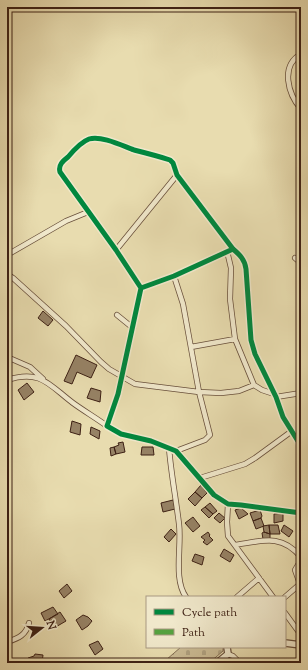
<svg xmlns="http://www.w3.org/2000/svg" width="308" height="670" font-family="'Sorts Mill Goudy',serif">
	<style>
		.cemetery { fill: url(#cemetery-stones); stroke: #846e54 }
		.building { fill: #968265; stroke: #3d2014 }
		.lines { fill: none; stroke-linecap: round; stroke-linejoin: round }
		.minor-casing { stroke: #684f3b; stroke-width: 6 }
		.tertiary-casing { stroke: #684f3b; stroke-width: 8 }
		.minor { stroke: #f0e8cb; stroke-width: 4.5 }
		.tertiary { stroke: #f0e8cb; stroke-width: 5.5 }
		.quiet { stroke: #54a23f; stroke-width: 4; stroke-dasharray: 8 4; stroke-linecap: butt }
		.cycleway-casing { stroke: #f0e8cb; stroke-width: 8 }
		.cycleway { stroke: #00873e; stroke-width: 5 }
	</style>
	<defs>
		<pattern id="cemetery-stones" width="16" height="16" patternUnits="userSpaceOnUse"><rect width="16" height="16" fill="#cbbc95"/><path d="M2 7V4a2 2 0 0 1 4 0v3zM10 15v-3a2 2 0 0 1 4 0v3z" fill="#afa180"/></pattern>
	</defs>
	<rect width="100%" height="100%" fill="#e8dcaf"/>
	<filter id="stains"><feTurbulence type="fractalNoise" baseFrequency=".005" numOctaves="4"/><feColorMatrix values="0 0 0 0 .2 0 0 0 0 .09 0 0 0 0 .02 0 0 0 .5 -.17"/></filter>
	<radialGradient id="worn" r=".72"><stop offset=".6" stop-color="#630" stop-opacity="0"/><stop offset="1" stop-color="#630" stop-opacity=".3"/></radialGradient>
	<path class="cemetery" d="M181 647H223V651L209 663H169L166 660Z"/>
	<path class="building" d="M43 311 53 320 48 326 38 318Z
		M76 355 97 365 91 378 77 372 72 384 64 381Z
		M27 383 34 392 24 400 18 390Z
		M91 388 101 391 100 402 87 398Z
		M72 421 81 424 80 435 70 432Z
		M91 427 100 431 99 439 90 434Z
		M123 442 125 452 116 454 114 447 119 445 118 443Z
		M114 447 116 454 111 456 110 448Z
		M142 447H153L154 455H141Z
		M201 485 207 493 202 498 195 492Z
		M195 492 202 498 195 506 188 499Z
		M173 500 175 509 163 512 161 503Z
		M210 503 217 511 213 514 205 507Z
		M205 507 213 514 209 518 201 510Z
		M241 508 248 514 239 519 235 510Z
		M260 510 262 516 261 518 253 521 250 513Z
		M219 513 226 519H224L220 523 214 518Z
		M283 513V521L274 523V514Z
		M193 517 200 526 193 532 185 523Z
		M261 518 264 526 256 529 253 521Z
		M269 525H278L280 534H270Z
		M269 525 270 534 264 532 263 526Z
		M284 525 293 531 289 537 281 531Z
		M171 529 176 534 169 542 164 537Z
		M208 532 210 535 209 536 213 540 207 545 203 542 205 540 201 537Z
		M264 532 270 534V539H263L262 533Z
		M224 549 234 555 230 562 220 556Z
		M195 554 204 557 202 565 192 561Z
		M67 584 72 591 64 598 59 591Z
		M53 607 58 614 45 621 41 613Z
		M60 612 66 621 54 628 49 619Z
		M83 615 88 617 92 621 88 626 82 630 76 620Z
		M98 641 103 649 95 655 89 645Z
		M35 654 43 655 42 663H27L28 658 34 656Z
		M7 655 12 660 9 663H7Z"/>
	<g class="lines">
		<g class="minor-casing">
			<path id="minor" d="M301 54C280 66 288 94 301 109
				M233 249 174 276 141 288 118 394 107 426 121 434 151 441 176 451 214 495 228 504 241 505 301 513
				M116 250 177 175
				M227 251 231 268 230 299 235 339 254 385 262 390 274 394
				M7 255 66 221 88 212
				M295 258 301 263
				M7 274 13 278 66 326 101 362 109 369 135 384 199 392 221 393 239 391 254 385
				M174 276 183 304 199 392 210 435 205 440 176 451
				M141 288 116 250 60 172C58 165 63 161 68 157 73 151 81 142 89 139 101 135 123 146 134 150 146 153 158 156 170 160L173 163 177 175 233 249C240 255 245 260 246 269L251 340 255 354 276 397 283 417 301 446
				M117 315 133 328
				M191 347 235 339
				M7 357 30 367 43 379
				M7 380C41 369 49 385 73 403 84 411 96 418 107 426
				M276 397 301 393
				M169 448C171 473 176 499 179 524 182 546 173 579 186 597
				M200 478 245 464 255 458 292 431
				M228 504 227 522 228 536 273 597
				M235 545C262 541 281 533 301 557
				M237 597 259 578
				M285 597 300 584 295 570 301 560
				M285 613 301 635
				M7 642C19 638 26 635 29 623
				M228 654 233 656 240 663"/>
		</g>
		<g class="tertiary-casing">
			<path id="tertiary" d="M285 643 301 645
				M217 663 228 654 227 647"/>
		</g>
		<use href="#minor" class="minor"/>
		<use href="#tertiary" class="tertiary"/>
		<path class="quiet" d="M301 245V249"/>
		<g class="cycleway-casing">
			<path id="cycleway" d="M233 249 174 276 141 288 118 394 107 426 121 434 151 441 176 451 214 495 228 504 241 505 301 513
				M141 288 116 250 60 172C58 165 63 161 68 157 73 151 81 142 89 139 101 135 123 146 134 150 146 153 158 156 170 160L173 163 177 175 233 249C240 255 245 260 246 269L251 340 255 354 276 397 283 417 301 446"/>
		</g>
		<use href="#cycleway" class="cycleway"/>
	</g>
	<rect width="308" height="670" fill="none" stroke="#e8dcaf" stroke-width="24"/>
	<rect x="8" y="8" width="292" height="654" fill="none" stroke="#3d2014" stroke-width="2"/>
	<rect x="12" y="12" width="284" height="646" fill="none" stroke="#3d2014"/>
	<rect x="146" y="596" width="140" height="52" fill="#f0e8cb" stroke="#a89882"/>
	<rect x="154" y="609" width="20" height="6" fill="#00873e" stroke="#a89882"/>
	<text x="182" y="616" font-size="12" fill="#3d2014">Cycle path</text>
	<rect x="154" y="629" width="20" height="6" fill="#54a23f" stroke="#a89882"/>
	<text x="182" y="636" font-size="12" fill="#3d2014">Path</text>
	<g transform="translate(42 628) rotate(73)" stroke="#f0e8cb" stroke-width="3" paint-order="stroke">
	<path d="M0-3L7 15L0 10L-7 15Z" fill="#3d2014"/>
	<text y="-6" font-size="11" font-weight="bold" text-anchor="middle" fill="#3d2014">N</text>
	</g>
	<rect width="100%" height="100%" filter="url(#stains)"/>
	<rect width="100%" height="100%" fill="url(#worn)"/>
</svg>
